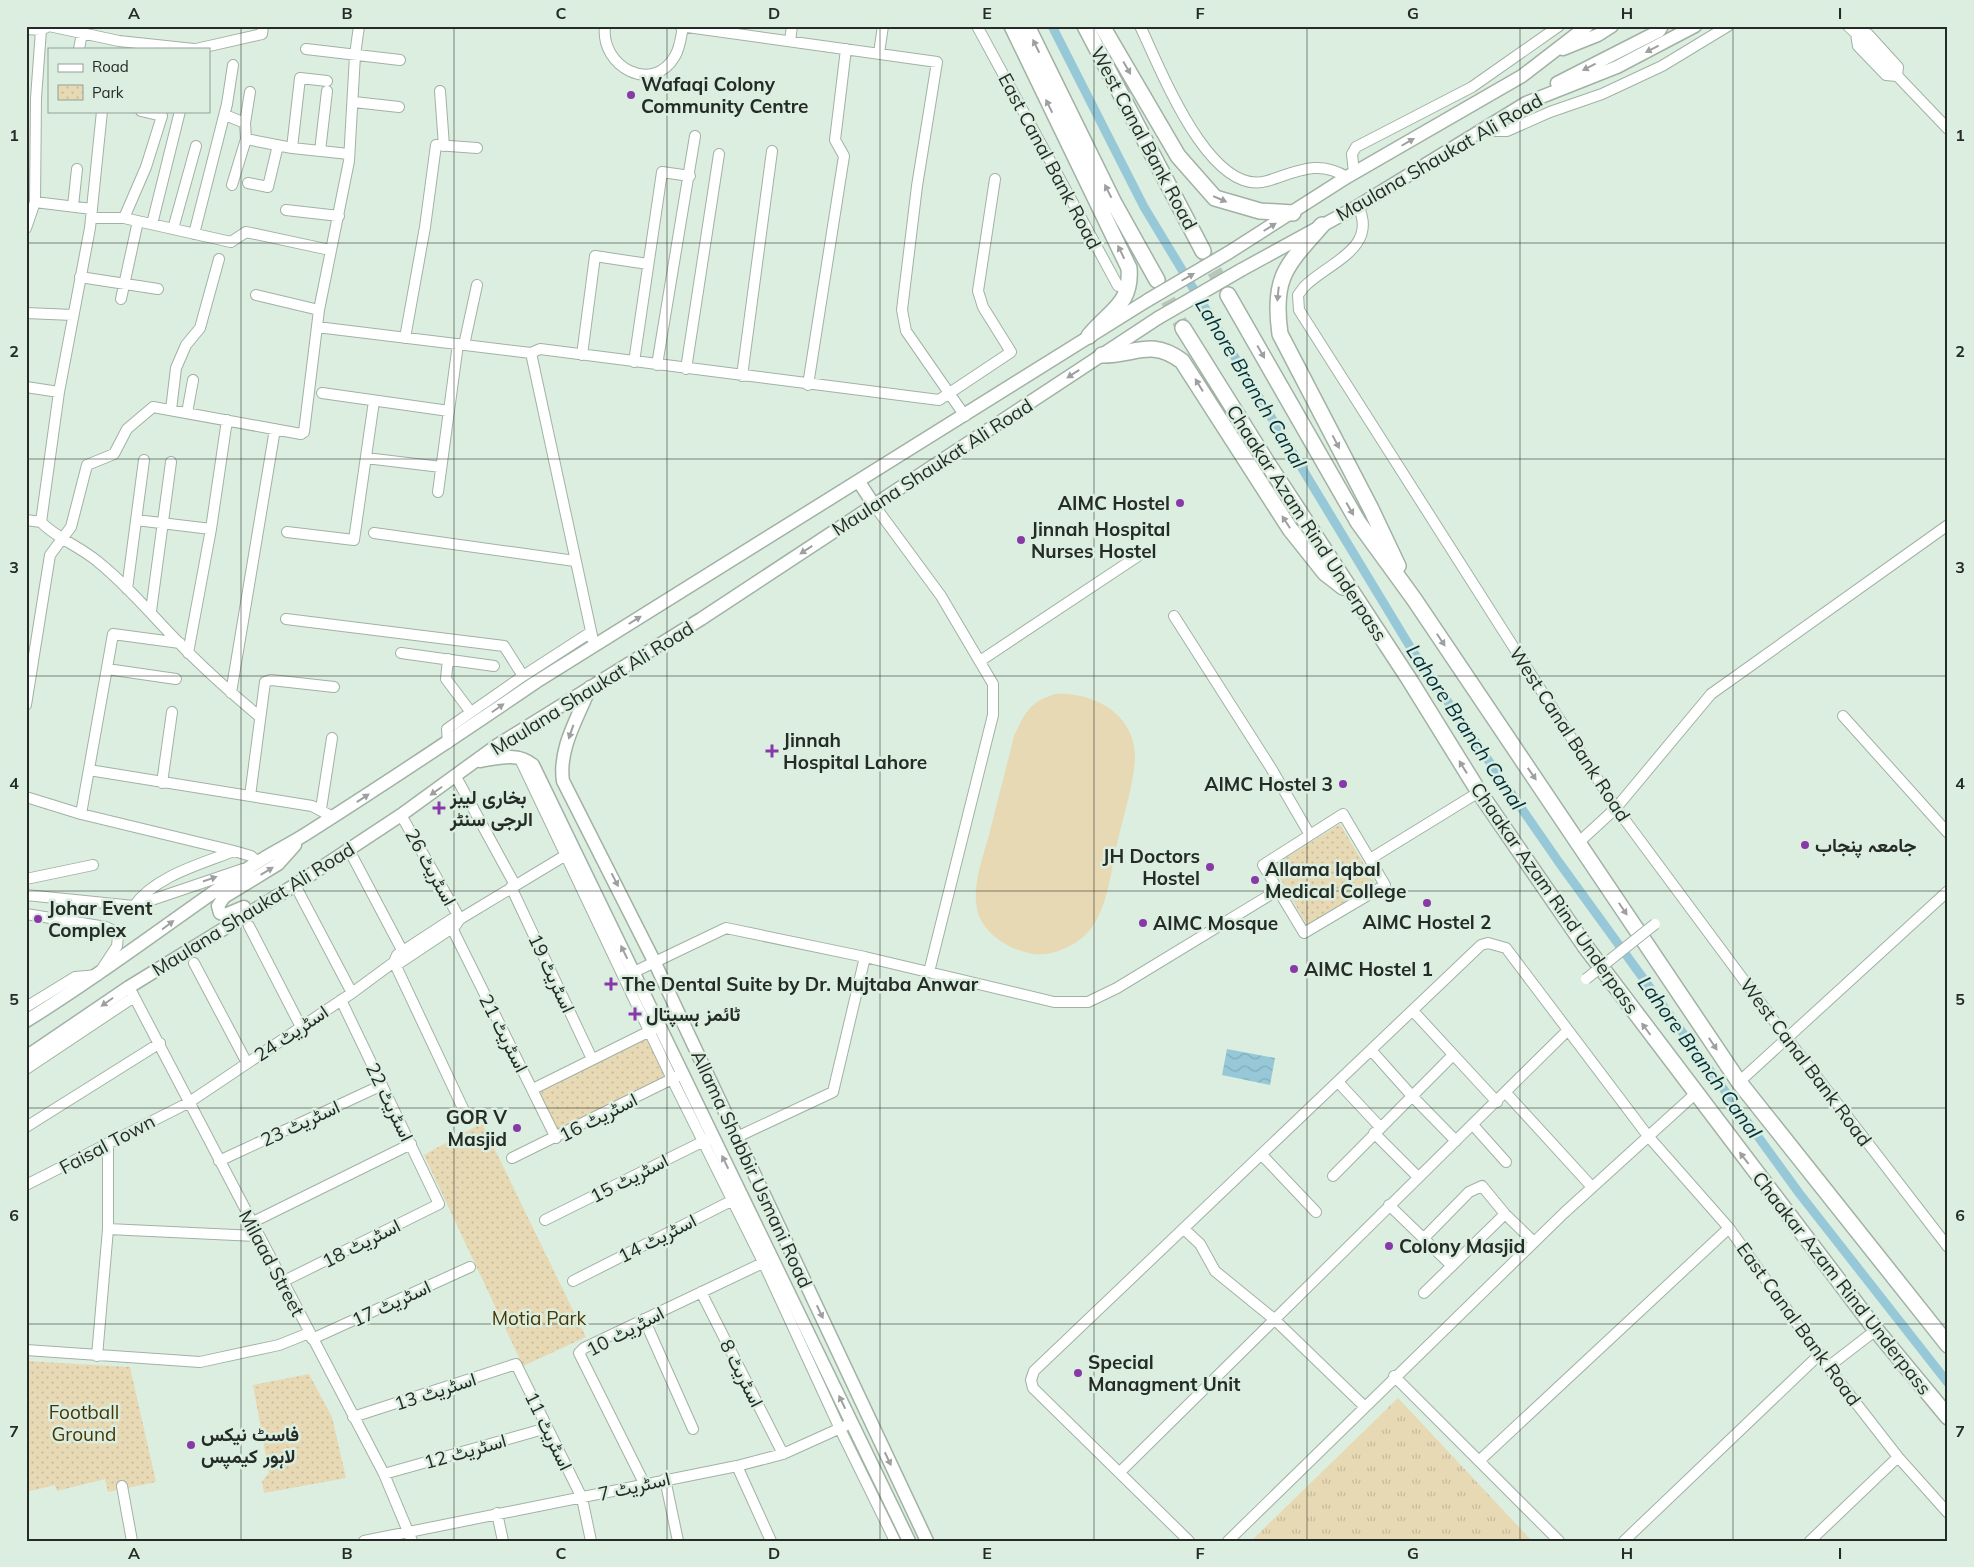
<svg xmlns="http://www.w3.org/2000/svg" width="1974" height="1567" font-family="Mulish,Vazirmatn,sans-serif">
	<style>
		.grass { fill: url(#grass-tufts) }
		.park { fill: url(#park-dots) }
		.pitch { fill: #e8d9b5 }
		.water { fill: url(#water-waves) }
		.lines { fill: none; stroke-linecap: round; stroke-linejoin: round }
		.canal { stroke: #97c8d7; stroke-width: 9 }
		.highway-tunnel { stroke: #b7c7bb; stroke-width: 15; stroke-dasharray: 15 8; stroke-linecap: butt }
		.minor-casing { stroke: #a1b2a5; stroke-width: 12 }
		.major-casing { stroke: #a1b2a5; stroke-width: 15 }
		.highway-casing { stroke: #a1b2a5; stroke-width: 18 }
		.minor { stroke: #fff; stroke-width: 10 }
		.major { stroke: #fff; stroke-width: 12 }
		.highway { stroke: #fff; stroke-width: 15 }
		.minor-bridge-casing { stroke: #a1b2a5; stroke-width: 12; stroke-linecap: butt }
		.major-bridge-casing { stroke: #a1b2a5; stroke-width: 15; stroke-linecap: butt }
		.minor-bridge { stroke: #fff; stroke-width: 10 }
		.major-bridge { stroke: #fff; stroke-width: 12 }
		.oneway { fill: #9da09e }
		.grid { fill: none; stroke: #252c27; stroke-width: 1; stroke-opacity: 0.55 }
		.poi-dot { fill: #8839a8; stroke: #dbeee0; stroke-width: 2 }
		.labels { text-anchor: middle; dominant-baseline: central; stroke-width: 5; stroke-linejoin: round; paint-order: stroke }
		.poi-label { font-size: 19px; font-weight: bold; fill: #252c27; stroke: #dbeee0; text-anchor: start }
		.street-label { font-size: 19px; fill: #252c27; stroke: #dbeee0 }
		.park-label { font-size: 19px; fill: #493805; stroke: #dbeee0 }
		.water-label { font-size: 20px; font-style: italic; fill: #00303b; stroke: #dbeee0 }
		.neatline { fill: none; stroke: #252c27; stroke-width: 2 }
		.grid-label { font-size: 16px; text-anchor: middle; font-weight: bold; fill: #252c27 }
	</style>
	<defs>
		<pattern id="grass-tufts" width="24" height="20" patternUnits="userSpaceOnUse" patternTransform="scale(1.25)"><rect width="24" height="20" fill="#e8d9b5"/><path d="M3 7l-1-3M5 7V3M7 7l1-3M15 17l-1-3M17 17v-4M19 17l1-3" fill="none" stroke="#c7ba9c"/></pattern>
		<pattern id="park-dots" width="8" height="8" patternUnits="userSpaceOnUse" patternTransform="scale(1.25)"><rect width="8" height="8" fill="#e8d9b5"/><path d="M2 2h.1M6 6h.1" fill="none" stroke="#c7ba9c" stroke-width="1.8" stroke-linecap="round"/></pattern>
		<pattern id="water-waves" width="16" height="10" patternUnits="userSpaceOnUse" patternTransform="scale(1.25)"><rect width="16" height="10" fill="#97c8d7"/><path d="M0 5q4-4 8 0t8 0" fill="none" stroke="#82acb9"/></pattern>
	</defs>
	<rect width="100%" height="100%" fill="#dbeee0"/>
	<path class="grass" d="M1398 1398 1532 1541H1251Z"/>
	<path class="park" d="M1340 824 1375 883 1307 925 1273 866Z
		M648 1036 668 1079 558 1134 537 1090Z
		M482 1123 586 1337 523 1366 424 1155Z
		M26 1361 130 1367 156 1482 108 1492 105 1479 57 1491 55 1485 26 1492Z
		M309 1374 332 1417 346 1478 264 1493 262 1481 269 1473 253 1385Z"/>
	<path class="pitch" d="M1055 694C1094 692 1136 714 1135 759 1133 788 1123 817 1117 844 1111 871 1108 905 1092 927 1081 944 1053 957 1033 954 1010 950 982 934 977 909 972 885 983 857 989 835 997 802 1006 769 1014 736 1025 713 1029 702 1055 694Z"/>
	<path class="water" d="M1227 1049 1275 1058 1270 1085 1222 1075Z"/>
	<g class="lines">
		<path class="canal" d="M1052 26 1144 207 1412 650 1558 861 1799 1193 1948 1383"/>
		<path class="highway-tunnel" d="M1203 251 1228 295
			M1157 280 1183 328"/>
		<g class="minor-casing">
			<path id="minor" d="M49 26 119 41 194 49
				M605 26C600 67 653 95 675 56 680 48 681 36 683 27
				M680 26 937 62 917 186 902 310 906 331 965 416
				M977 26 1118 286 1128 287
				M1140 26C1160 67 1209 198 1267 181 1297 172 1317 159 1347 177
				M1848 26 1865 42 1948 129
				M26 29 41 30 47 27
				M1856 34H1868L1898 67 1897 76 1886 75 1858 46Z
				M790 41 792 26
				M79 49 82 33
				M196 49 262 34 263 26
				M306 49 400 60
				M879 53 883 26
				M440 91 444 146
				M250 92 245 123 246 139 292 148 349 154
				M354 102 399 107
				M102 111 90 228 59 392 41 522C56 538 79 546 97 561 131 588 158 623 189 653 212 676 236 697 260 717
				M225 115 245 123
				M1481 131H1507L1550 112 1602 94 1662 66 1728 26
				M292 148 300 78 327 81
				M320 151 327 91
				M1354 173 1352 154 1356 147 1472 87 1559 26
				M248 183 268 187 278 145
				M232 185 246 139
				M35 202 92 209
				M73 206 77 169
				M1358 206C1379 249 1327 263 1304 287L1298 295 1299 310 1616 808 1786 1037 1948 1247
				M286 210 339 216
				M91 218H124L231 242 246 232 330 250
				M124 218 146 167 162 116 141 111
				M152 224 180 111
				M26 228 35 202 36 98 41 30
				M173 229 196 146
				M194 234 227 104 233 65
				M80 277 158 289
				M256 295 319 310
				M121 299 138 221
				M26 313 73 315
				M317 327 531 353 540 349 939 400 1011 352 983 307 978 291 995 179
				M405 338 425 227 436 145 477 148
				M464 345 477 285
				M531 353 594 645
				M582 355 595 256 648 264
				M634 362 662 172 690 176
				M657 365 695 136
				M686 369 719 154
				M742 376 772 151
				M808 385 844 156 835 140 846 49
				M26 387 59 392
				M322 393 449 411
				M171 410 176 368 186 345 200 328 219 259
				M187 413 193 380
				M366 458 441 467
				M438 492 458 344
				M874 505 941 596 993 684V715L929 972
				M26 520 41 522
				M136 520 211 529
				M287 532 354 540 374 401
				M374 533 575 561
				M127 589 144 460
				M151 611 171 462
				M1174 616 1271 768 1310 835
				M286 619 504 646 523 676
				M188 653 211 529 227 420
				M401 653 494 666
				M448 659 446 679 470 711
				M980 661 1138 556
				M107 669 176 679
				M231 693 275 429
				M26 705 50 555 71 527 87 465 114 454 127 429 153 407 301 434 304 432 319 310 349 161 355 55 359 26
				M1843 716 1948 833
				M448 743 447 729 523 676 591 632
				M519 757 672 1079 763 1262 840 1429 895 1541
				M89 770 312 806 333 817
				M456 777 515 885
				M162 783 172 712
				M250 796 265 682 271 680 334 687
				M26 797 81 814 234 851 251 856 258 862
				M321 809 332 738
				M81 814 113 634 180 643
				M1343 814 1385 885 1304 933 1263 865Z
				M401 815 460 919
				M1578 843 1616 808 1711 694 1948 525
				M348 848 403 952
				M1370 859 1479 792
				M26 879 93 865
				M295 885 352 993
				M511 887 592 1059
				M26 895 134 906 243 869
				M134 906C155 876 201 864 234 851
				M26 914 106 927 116 932 118 936 117 946 98 975 75 977 26 1007
				M460 919H452L397 955 394 962 468 1119
				M249 926 301 1027
				M452 928 556 1138
				M194 963 247 1063
				M634 972 726 928 865 957 1054 1002H1088L1117 988 1278 890
				M129 987 384 1474 412 1541
				M1413 1011 1497 1102
				M1371 1050 1412 1096 1456 1141
				M26 1069 134 997
				M1338 1082 1380 1127
				M1739 1082 1948 891
				M533 1089 654 1029
				M1506 1093 1592 1187
				M1473 1125 1506 1162
				M26 1127 160 1043
				M1374 1133 1418 1177
				M737 1137 833 1092 865 957
				M1262 1155 1316 1212
				M512 1158 678 1076
				M219 1161 382 1085
				M1333 1176 1453 1055
				M26 1185 188 1103 352 993 394 962H401L455 926 460 919 571 852
				M1389 1205 1452 1266
				M545 1220 708 1139
				M251 1223 411 1144
				M108 1229 258 1236
				M1184 1229 1200 1244 1215 1271 1274 1319 1364 1406
				M1424 1238 1469 1192 1482 1186 1505 1214
				M573 1281 739 1197
				M282 1282 439 1204 341 1000
				M701 1292 783 1454
				M1424 1293 1505 1214 1534 1242
				M644 1319 693 1429
				M312 1339 470 1267
				M26 1350 200 1362 279 1345 309 1333
				M97 1356 108 1229V1143
				M1828 1367 1876 1330
				M1394 1376 1559 1541
				M353 1417 516 1364 582 1498 591 1541
				M1480 1460 1729 1228
				M737 1466 771 1541
				M1120 1472 1568 1030
				M384 1474 547 1428
				M665 1479 678 1541
				M644 1483 579 1353 584 1348 769 1260
				M122 1486 132 1541
				M497 1513 503 1541
				M364 1541 737 1466 783 1454 845 1426
				M1189 1541 1033 1388 1031 1380 1034 1371 1481 945 1488 943 1506 948 1648 1136 1729 1228 1828 1367 1898 1457 1948 1513
				M1228 1541 1564 1213 1695 1094
				M1624 1541 1820 1354
				M1810 1541 1898 1457"/>
		</g>
		<g class="major-casing">
			<path id="major" d="M1563 49 1598 35 1612 26
				M1557 83 1659 31 1662 26
				M1228 253 1347 177 1522 76 1587 26
				M1241 270 1358 206 1526 103 1617 67 1695 26
				M859 482 874 505
				M590 687C579 716 558 748 563 781L654 961 927 1541
				M480 761C498 758 517 752 533 765L909 1541
				M244 907 225 915 220 913 218 906 224 897 278 864 295 845
				M26 1021C103 974 173 919 247 869 267 855 289 845 309 832 386 783 461 733 536 682L1148 300
				M26 1057 129 987 295 885 401 815 496 746 701 619 1158 318"/>
		</g>
		<g class="highway-casing">
			<path id="highway" d="M1012 26 1129 268C1132 305 1109 311 1089 336
				M1027 26 1114 203 1157 280
				M1085 26 1203 251
				M1102 26 1178 156 1215 198 1260 211 1293 213
				M1322 225C1286 266 1272 277 1280 334L1371 509 1398 566
				M1228 295 1358 522 1414 599 1739 1082 1948 1345
				M1183 328 1268 464 1409 679 1479 792 1585 946 1876 1330 1948 1417
				M1102 355C1136 355 1151 338 1182 361L1290 529 1325 573 1343 587"/>
		</g>
		<use href="#minor" class="minor"/>
		<use href="#major" class="major"/>
		<use href="#highway" class="highway"/>
		<g class="minor-bridge-casing">
			<path id="minor-bridge" d="M1586 979 1655 924"/>
		</g>
		<g class="major-bridge-casing">
			<path id="major-bridge" d="M1148 300 1228 253
				M1158 318 1241 270"/>
		</g>
		<use href="#minor-bridge" class="minor-bridge"/>
		<use href="#major-bridge" class="major-bridge"/>
	</g>
	<defs><path id="oneway-solid" d="M-6-.8H1V-3.2L6.5 0L1 3.2V.8H-6Z" transform="scale(1.25)"/></defs>
	<g class="oneway">
		<use href="#oneway-solid" transform="translate(1036 46) rotate(-116)"/>
		<use href="#oneway-solid" transform="translate(1652 49) rotate(153)"/>
		<use href="#oneway-solid" transform="translate(1589 67) rotate(153)"/>
		<use href="#oneway-solid" transform="translate(1127 68) rotate(60)"/>
		<use href="#oneway-solid" transform="translate(1049 106) rotate(-116)"/>
		<use href="#oneway-solid" transform="translate(1408 142) rotate(-30)"/>
		<use href="#oneway-solid" transform="translate(1108 191) rotate(-117)"/>
		<use href="#oneway-solid" transform="translate(1220 199) rotate(23)"/>
		<use href="#oneway-solid" transform="translate(1270 227) rotate(-32)"/>
		<use href="#oneway-solid" transform="translate(1121 252) rotate(-116)"/>
		<use href="#oneway-solid" transform="translate(1188 277) rotate(-30)"/>
		<use href="#oneway-solid" transform="translate(1278 294) rotate(96)"/>
		<use href="#oneway-solid" transform="translate(1261 352) rotate(60)"/>
		<use href="#oneway-solid" transform="translate(1073 374) rotate(147)"/>
		<use href="#oneway-solid" transform="translate(1199 385) rotate(-122)"/>
		<use href="#oneway-solid" transform="translate(1336 442) rotate(62)"/>
		<use href="#oneway-solid" transform="translate(1350 509) rotate(60)"/>
		<use href="#oneway-solid" transform="translate(1286 522) rotate(-123)"/>
		<use href="#oneway-solid" transform="translate(806 550) rotate(147)"/>
		<use href="#oneway-solid" transform="translate(635 620) rotate(-32)"/>
		<use href="#oneway-solid" transform="translate(1441 640) rotate(56)"/>
		<use href="#oneway-solid" transform="translate(498 708) rotate(-35)"/>
		<use href="#oneway-solid" transform="translate(571 732) rotate(109)"/>
		<use href="#oneway-solid" transform="translate(1463 767) rotate(-122)"/>
		<use href="#oneway-solid" transform="translate(1532 774) rotate(55)"/>
		<use href="#oneway-solid" transform="translate(436 791) rotate(145)"/>
		<use href="#oneway-solid" transform="translate(363 798) rotate(-33)"/>
		<use href="#oneway-solid" transform="translate(267 871) rotate(-31)"/>
		<use href="#oneway-solid" transform="translate(210 879) rotate(-19)"/>
		<use href="#oneway-solid" transform="translate(615 880) rotate(63)"/>
		<use href="#oneway-solid" transform="translate(1623 909) rotate(56)"/>
		<use href="#oneway-solid" transform="translate(168 925) rotate(-37)"/>
		<use href="#oneway-solid" transform="translate(624 952) rotate(-116)"/>
		<use href="#oneway-solid" transform="translate(107 1002) rotate(145)"/>
		<use href="#oneway-solid" transform="translate(1646 1029) rotate(-127)"/>
		<use href="#oneway-solid" transform="translate(1713 1044) rotate(56)"/>
		<use href="#oneway-solid" transform="translate(1744 1158) rotate(-128)"/>
		<use href="#oneway-solid" transform="translate(725 1162) rotate(-116)"/>
		<use href="#oneway-solid" transform="translate(820 1312) rotate(65)"/>
		<use href="#oneway-solid" transform="translate(842 1402) rotate(-116)"/>
		<use href="#oneway-solid" transform="translate(888 1459) rotate(65)"/>
	</g>
	<path class="grid" d="M241 26V1541M454 26V1541M667 26V1541M880 26V1541M1094 26V1541M1307 26V1541M1520 26V1541M1733 26V1541M26 243H1948M26 459H1948M26 676H1948M26 891H1948M26 1108H1948M26 1324H1948"/>
	<g class="poi-dot">
		<circle cx="631" cy="95" r="5"/>
		<circle cx="1180" cy="503" r="5"/>
		<circle cx="1021" cy="540" r="5"/>
		<path d="M769.5 743.5h5v5h5v5h-5v5h-5v-5h-5v-5h5z"/>
		<circle cx="1343" cy="784" r="5"/>
		<path d="M436.5 800.5h5v5h5v5h-5v5h-5v-5h-5v-5h5z"/>
		<circle cx="1805" cy="845" r="5"/>
		<circle cx="1210" cy="867" r="5"/>
		<circle cx="1255" cy="880" r="5"/>
		<circle cx="1427" cy="903" r="5"/>
		<circle cx="38" cy="919" r="5"/>
		<circle cx="1143" cy="923" r="5"/>
		<circle cx="1294" cy="969" r="5"/>
		<path d="M608.5 976.5h5v5h5v5h-5v5h-5v-5h-5v-5h5z"/>
		<path d="M632.5 1006.5h5v5h5v5h-5v5h-5v-5h-5v-5h5z"/>
		<circle cx="517" cy="1128" r="5"/>
		<circle cx="1389" cy="1246" r="5"/>
		<circle cx="1078" cy="1373" r="5"/>
		<circle cx="191" cy="1445" r="5"/>
	</g>
	<g class="labels">
		<g class="poi-label">
			<text x="641" y="84">Wafaqi Colony<tspan x="641" dy="22">Community Centre</tspan></text>
			<text x="1170" y="503" text-anchor="end">AIMC Hostel</text>
			<text x="1031" y="529">Jinnah Hospital<tspan x="1031" dy="22">Nurses Hostel</tspan></text>
			<text x="783" y="740">Jinnah<tspan x="783" dy="22">Hospital Lahore</tspan></text>
			<text x="1333" y="784" text-anchor="end">AIMC Hostel 3</text>
			<text x="450" y="797">بخاری لیبز<tspan x="450" dy="22">الرجی سنٹر</tspan></text>
			<text x="1815" y="845">جامعہ پنجاب</text>
			<text x="1200" y="856" text-anchor="end">JH Doctors<tspan x="1200" dy="22">Hostel</tspan></text>
			<text x="1265" y="869">Allama Iqbal<tspan x="1265" dy="22">Medical College</tspan></text>
			<text x="48" y="908">Johar Event<tspan x="48" dy="22">Complex</tspan></text>
			<text x="1427" y="922" text-anchor="middle">AIMC Hostel 2</text>
			<text x="1153" y="923">AIMC Mosque</text>
			<text x="1304" y="969">AIMC Hostel 1</text>
			<text x="622" y="984">The Dental Suite by Dr. Mujtaba Anwar</text>
			<text x="646" y="1014">ٹائمز ہسپتال</text>
			<text x="507" y="1117" text-anchor="end">GOR V<tspan x="507" dy="22">Masjid</tspan></text>
			<text x="1399" y="1246">Colony Masjid</text>
			<text x="1088" y="1362">Special<tspan x="1088" dy="22">Managment Unit</tspan></text>
			<text x="201" y="1434">فاسٹ نیکس<tspan x="201" dy="22">لاہور کیمپس</tspan></text>
		</g>
		<g class="street-label">
			<text transform="translate(1144 138) rotate(62)">West Canal Bank Road</text>
			<text transform="translate(1439 157) rotate(-30)">Maulana Shaukat Ali Road</text>
			<text transform="translate(1050 161) rotate(62)">East Canal Bank Road</text>
			<text transform="translate(932 467) rotate(-33)">Maulana Shaukat Ali Road</text>
			<text transform="translate(1307 523) rotate(57)">Chaakar Azam Rind Underpass</text>
			<text transform="translate(592 688) rotate(-32)">Maulana Shaukat Ali Road</text>
			<text transform="translate(1570 734) rotate(57)">West Canal Bank Road</text>
			<text transform="translate(431 867) rotate(61)">اسٹریٹ 26</text>
			<text transform="translate(1555 898) rotate(55)">Chaakar Azam Rind Underpass</text>
			<text transform="translate(253 909) rotate(-32)">Maulana Shaukat Ali Road</text>
			<text transform="translate(552 973) rotate(65)">اسٹریٹ 19</text>
			<text transform="translate(291 1033) rotate(-34)">اسٹریٹ 24</text>
			<text transform="translate(504 1033) rotate(63)">اسٹریٹ 21</text>
			<text transform="translate(1806 1062) rotate(53)">West Canal Bank Road</text>
			<text transform="translate(390 1102) rotate(64)">اسٹریٹ 22</text>
			<text transform="translate(598 1117) rotate(-27)">اسٹریٹ 16</text>
			<text transform="translate(300 1123) rotate(-25)">اسٹریٹ 23</text>
			<text transform="translate(107 1144) rotate(-28)">Faisal Town</text>
			<text transform="translate(752 1169) rotate(65)">Allama Shabbir Usmani Road</text>
			<text transform="translate(629 1178) rotate(-27)">اسٹریٹ 15</text>
			<text transform="translate(657 1238) rotate(-27)">اسٹریٹ 14</text>
			<text transform="translate(361 1243) rotate(-27)">اسٹریٹ 18</text>
			<text transform="translate(272 1263) rotate(62)">Milaad Street</text>
			<text transform="translate(1842 1283) rotate(52)">Chaakar Azam Rind Underpass</text>
			<text transform="translate(391 1303) rotate(-25)">اسٹریٹ 17</text>
			<text transform="translate(1799 1324) rotate(54)">East Canal Bank Road</text>
			<text transform="translate(625 1331) rotate(-28)">اسٹریٹ 10</text>
			<text transform="translate(742 1373) rotate(63)">اسٹریٹ 8</text>
			<text transform="translate(435 1391) rotate(-18)">اسٹریٹ 13</text>
			<text transform="translate(549 1431) rotate(64)">اسٹریٹ 11</text>
			<text transform="translate(465 1451) rotate(-16)">اسٹریٹ 12</text>
			<text transform="translate(634 1486) rotate(-13)">اسٹریٹ 7</text>
		</g>
		<g class="park-label">
			<text x="539" y="1318">Motia Park</text>
			<text x="84" y="1412">Football<tspan x="84" dy="22">Ground</tspan></text>
		</g>
		<g class="water-label">
			<text transform="translate(1251 383) rotate(59)">Lahore Branch Canal</text>
			<text transform="translate(1466 727) rotate(56)">Lahore Branch Canal</text>
			<text transform="translate(1700 1057) rotate(54)">Lahore Branch Canal</text>
		</g>
	</g>
	<rect width="1974" height="1567" fill="none" stroke="#dbeee0" stroke-width="55"/>
	<rect x="48" y="48" width="162" height="65" fill="#dbeee0" stroke="#92a096"/>
	<rect x="58" y="64" width="25" height="8" fill="#ffffff" stroke="#92a096"/>
	<text x="92" y="72" font-size="15" fill="#252c27">Road</text>
	<rect x="58" y="85" width="25" height="15" fill="url(#park-dots)" stroke="#92a096"/>
	<text x="92" y="98" font-size="15" fill="#252c27">Park</text>
	<rect x="28" y="28" width="1918" height="1512" class="neatline"/>
	<g class="grid-label">
		<text x="134" y="19">A</text>
		<text x="347" y="19">B</text>
		<text x="561" y="19">C</text>
		<text x="774" y="19">D</text>
		<text x="987" y="19">E</text>
		<text x="1200" y="19">F</text>
		<text x="1413" y="19">G</text>
		<text x="1627" y="19">H</text>
		<text x="1840" y="19">I</text>
		<text x="14" y="141">1</text>
		<text x="1960" y="141">1</text>
		<text x="14" y="357">2</text>
		<text x="1960" y="357">2</text>
		<text x="14" y="573">3</text>
		<text x="1960" y="573">3</text>
		<text x="14" y="789">4</text>
		<text x="1960" y="789">4</text>
		<text x="14" y="1005">5</text>
		<text x="1960" y="1005">5</text>
		<text x="14" y="1221">6</text>
		<text x="1960" y="1221">6</text>
		<text x="14" y="1437">7</text>
		<text x="1960" y="1437">7</text>
		<text x="134" y="1559">A</text>
		<text x="347" y="1559">B</text>
		<text x="561" y="1559">C</text>
		<text x="774" y="1559">D</text>
		<text x="987" y="1559">E</text>
		<text x="1200" y="1559">F</text>
		<text x="1413" y="1559">G</text>
		<text x="1627" y="1559">H</text>
		<text x="1840" y="1559">I</text>
	</g>
</svg>
